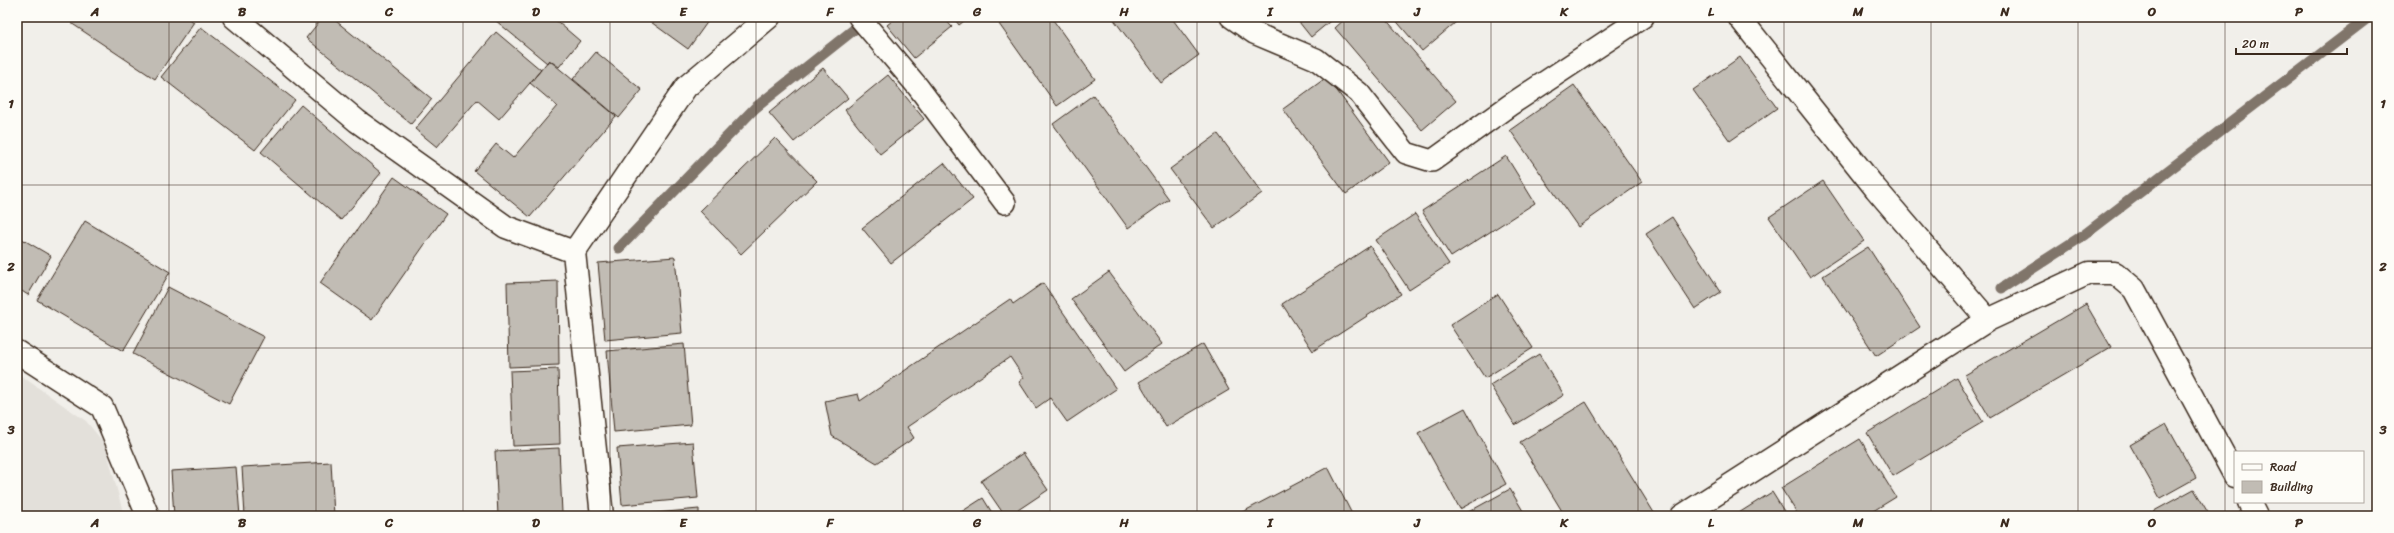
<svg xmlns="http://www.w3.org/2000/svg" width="2394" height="533" font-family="Sriracha,sans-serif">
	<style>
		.built { fill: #e3e0da }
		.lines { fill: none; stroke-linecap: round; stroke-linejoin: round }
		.stream { stroke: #80746b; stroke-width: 11 }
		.building { fill: #c1bcb4; stroke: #3b2a1e }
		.service-casing { stroke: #3b2a1e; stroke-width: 24 }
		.minor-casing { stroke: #3b2a1e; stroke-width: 25 }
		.service { stroke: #fdfcf7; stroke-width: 21 }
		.minor { stroke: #fdfcf7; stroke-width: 22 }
		.grid { fill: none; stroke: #3b2a1e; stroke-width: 1; stroke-opacity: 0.55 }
		.neatline { fill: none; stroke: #3b2a1e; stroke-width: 1.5 }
		.grid-label { font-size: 13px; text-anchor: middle; font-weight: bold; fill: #3b2a1e }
	</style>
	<rect width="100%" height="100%" fill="#f1efea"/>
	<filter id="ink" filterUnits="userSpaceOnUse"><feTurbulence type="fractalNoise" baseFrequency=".025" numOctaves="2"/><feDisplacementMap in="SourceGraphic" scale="8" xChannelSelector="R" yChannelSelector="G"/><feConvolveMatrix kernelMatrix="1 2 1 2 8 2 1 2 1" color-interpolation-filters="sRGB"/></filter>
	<g filter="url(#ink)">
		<path class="built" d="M17 373 86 421 105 444 124 516H17Z"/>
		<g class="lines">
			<path class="stream" d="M619 248 755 108 866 20
				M2002 288 2084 235 2369 17"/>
		</g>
		<path class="building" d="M75 17H186L194 22 155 79 71 23Z
			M323 17H331L432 99 411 124 306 38Z
			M498 17H552L580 41 559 67 549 60 547 63 495 20Z
			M644 17H711L688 49Z
			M897 17H943L952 27 914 58 887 25Z
			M953 17H969L959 25Z
			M1009 17H1051L1095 79 1057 106 999 24Z
			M1112 17H1171L1199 55 1161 83Z
			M1295 17H1335L1311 37Z
			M1347 17H1384L1456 101 1422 130 1335 28Z
			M1393 17H1462L1422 51Z
			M201 27 295 100 255 150 161 77Z
			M496 32 541 70 499 119 477 100 437 147 415 129Z
			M596 52 642 90 619 118 573 79Z
			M1740 57 1777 108 1730 141 1693 90Z
			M549 60 616 116 530 217 474 171 496 144 513 158 557 106 530 83Z
			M823 68 848 98 794 142 769 113Z
			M888 75 924 119 880 154 845 110Z
			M1327 77 1389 162 1346 194 1283 109Z
			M1574 85 1642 182 1578 227 1510 130Z
			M1093 95 1169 199 1128 228 1053 124Z
			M301 105 381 173 341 220 261 152Z
			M1218 134 1262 193 1214 228 1170 169Z
			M775 138 817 181 741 254 700 211Z
			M1506 156 1535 203 1451 257 1422 211Z
			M944 163 973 199 891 263 862 228Z
			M394 177 446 214 372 320 320 283Z
			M1823 181 1864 241 1810 277 1769 217Z
			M1415 214 1449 264 1409 290 1376 240Z
			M1672 217 1721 292 1695 309 1646 234Z
			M85 221 170 272 123 351 37 300Z
			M17 236 51 256 28 295 17 288Z
			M1370 246 1401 294 1313 351 1282 304Z
			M1868 247 1920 327 1876 356 1823 276Z
			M675 257 682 333 605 340 598 263Z
			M1109 272 1162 344 1124 372 1071 299Z
			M558 281 559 365 509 367 507 283Z
			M1043 283 1116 389 1067 422 1050 398 1036 408 1019 382 1024 378 1010 357 907 427 914 438 877 463 832 436 825 401 858 394 860 401 1010 299 1013 304Z
			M168 287 264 337 229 404 133 354Z
			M1498 294 1533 348 1485 378 1450 325Z
			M2086 304 2111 347 1990 418 1965 375Z
			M684 344 691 425 614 432 607 351Z
			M1203 344 1229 390 1166 427 1139 382Z
			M1539 354 1564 395 1515 425 1490 385Z
			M558 369 560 444 513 446 510 371Z
			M1957 378 1983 422 1893 476 1867 433Z
			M1586 402 1656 516H1565L1520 442Z
			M1465 408 1506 484 1460 509 1418 433Z
			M2166 424 2196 478 2160 498 2130 445Z
			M1860 439 1896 497 1865 516H1799L1781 488Z
			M693 442 698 498 622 505 617 448Z
			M559 448 562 513 498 516 495 451Z
			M1023 453 1048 490 1009 516H1005L981 481Z
			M331 462 334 516H245L242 467Z
			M236 467 240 516H174L171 471Z
			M1328 467 1353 516H1235Z
			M1510 489 1526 516H1463V515Z
			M2194 489 2210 516H2157L2154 511Z
			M1772 492 1787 516H1734Z
			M983 498 994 516H955Z
			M699 509V516H623Z"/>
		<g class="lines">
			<g class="service-casing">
				<path id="service" d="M859 17 918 87 1005 203
					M1231 17 1254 33 1316 59 1359 93 1406 153 1432 161 1510 105 1643 17"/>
			</g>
			<g class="minor-casing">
				<path id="minor" d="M234 17 357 121 506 227 574 252
					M1739 17 1876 189 1988 320
					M17 352 102 407 148 516
					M2249 502 2256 516
					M602 516 574 252 686 87 769 17
					M1682 516 1988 320 2089 273H2115L2134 289 2235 476"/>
			</g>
			<use href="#service" class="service"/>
			<use href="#minor" class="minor"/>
		</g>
	</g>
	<path class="grid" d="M169 17V516M316 17V516M463 17V516M610 17V516M756 17V516M903 17V516M1050 17V516M1197 17V516M1344 17V516M1491 17V516M1638 17V516M1784 17V516M1931 17V516M2078 17V516M2225 17V516M17 185H2377M17 348H2377"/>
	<rect width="2394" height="533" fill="none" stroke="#fdfcf7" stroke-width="44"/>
	<rect x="2234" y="451" width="130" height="52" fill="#fdfcf7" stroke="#afa8a0"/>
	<rect x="2242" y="464" width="20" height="6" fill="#fdfcf7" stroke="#afa8a0"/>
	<text x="2270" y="471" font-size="12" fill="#3b2a1e">Road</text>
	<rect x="2242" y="481" width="20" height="12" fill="#c1bcb4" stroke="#afa8a0"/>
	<text x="2270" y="491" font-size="12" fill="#3b2a1e">Building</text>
	<path d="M2236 48v6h111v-6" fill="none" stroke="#3b2a1e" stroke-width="2"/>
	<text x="2242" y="48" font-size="12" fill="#3b2a1e" stroke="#fdfcf7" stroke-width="3" paint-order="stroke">20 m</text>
	<rect x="22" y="22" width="2350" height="489" class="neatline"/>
	<g class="grid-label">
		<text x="95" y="16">A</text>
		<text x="242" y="16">B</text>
		<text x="389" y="16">C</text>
		<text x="536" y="16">D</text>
		<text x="683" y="16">E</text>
		<text x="830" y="16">F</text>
		<text x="977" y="16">G</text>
		<text x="1124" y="16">H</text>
		<text x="1270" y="16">I</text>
		<text x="1417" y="16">J</text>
		<text x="1564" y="16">K</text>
		<text x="1711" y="16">L</text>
		<text x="1858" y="16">M</text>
		<text x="2005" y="16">N</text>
		<text x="2152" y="16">O</text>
		<text x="2299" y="16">P</text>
		<text x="11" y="108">1</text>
		<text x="2383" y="108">1</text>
		<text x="11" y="271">2</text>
		<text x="2383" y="271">2</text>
		<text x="11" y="434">3</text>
		<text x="2383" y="434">3</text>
		<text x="95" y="527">A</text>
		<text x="242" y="527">B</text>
		<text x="389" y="527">C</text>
		<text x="536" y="527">D</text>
		<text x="683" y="527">E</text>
		<text x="830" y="527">F</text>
		<text x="977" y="527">G</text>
		<text x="1124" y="527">H</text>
		<text x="1270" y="527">I</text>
		<text x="1417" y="527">J</text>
		<text x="1564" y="527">K</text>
		<text x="1711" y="527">L</text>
		<text x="1858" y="527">M</text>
		<text x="2005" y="527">N</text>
		<text x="2152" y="527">O</text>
		<text x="2299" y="527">P</text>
	</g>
</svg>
